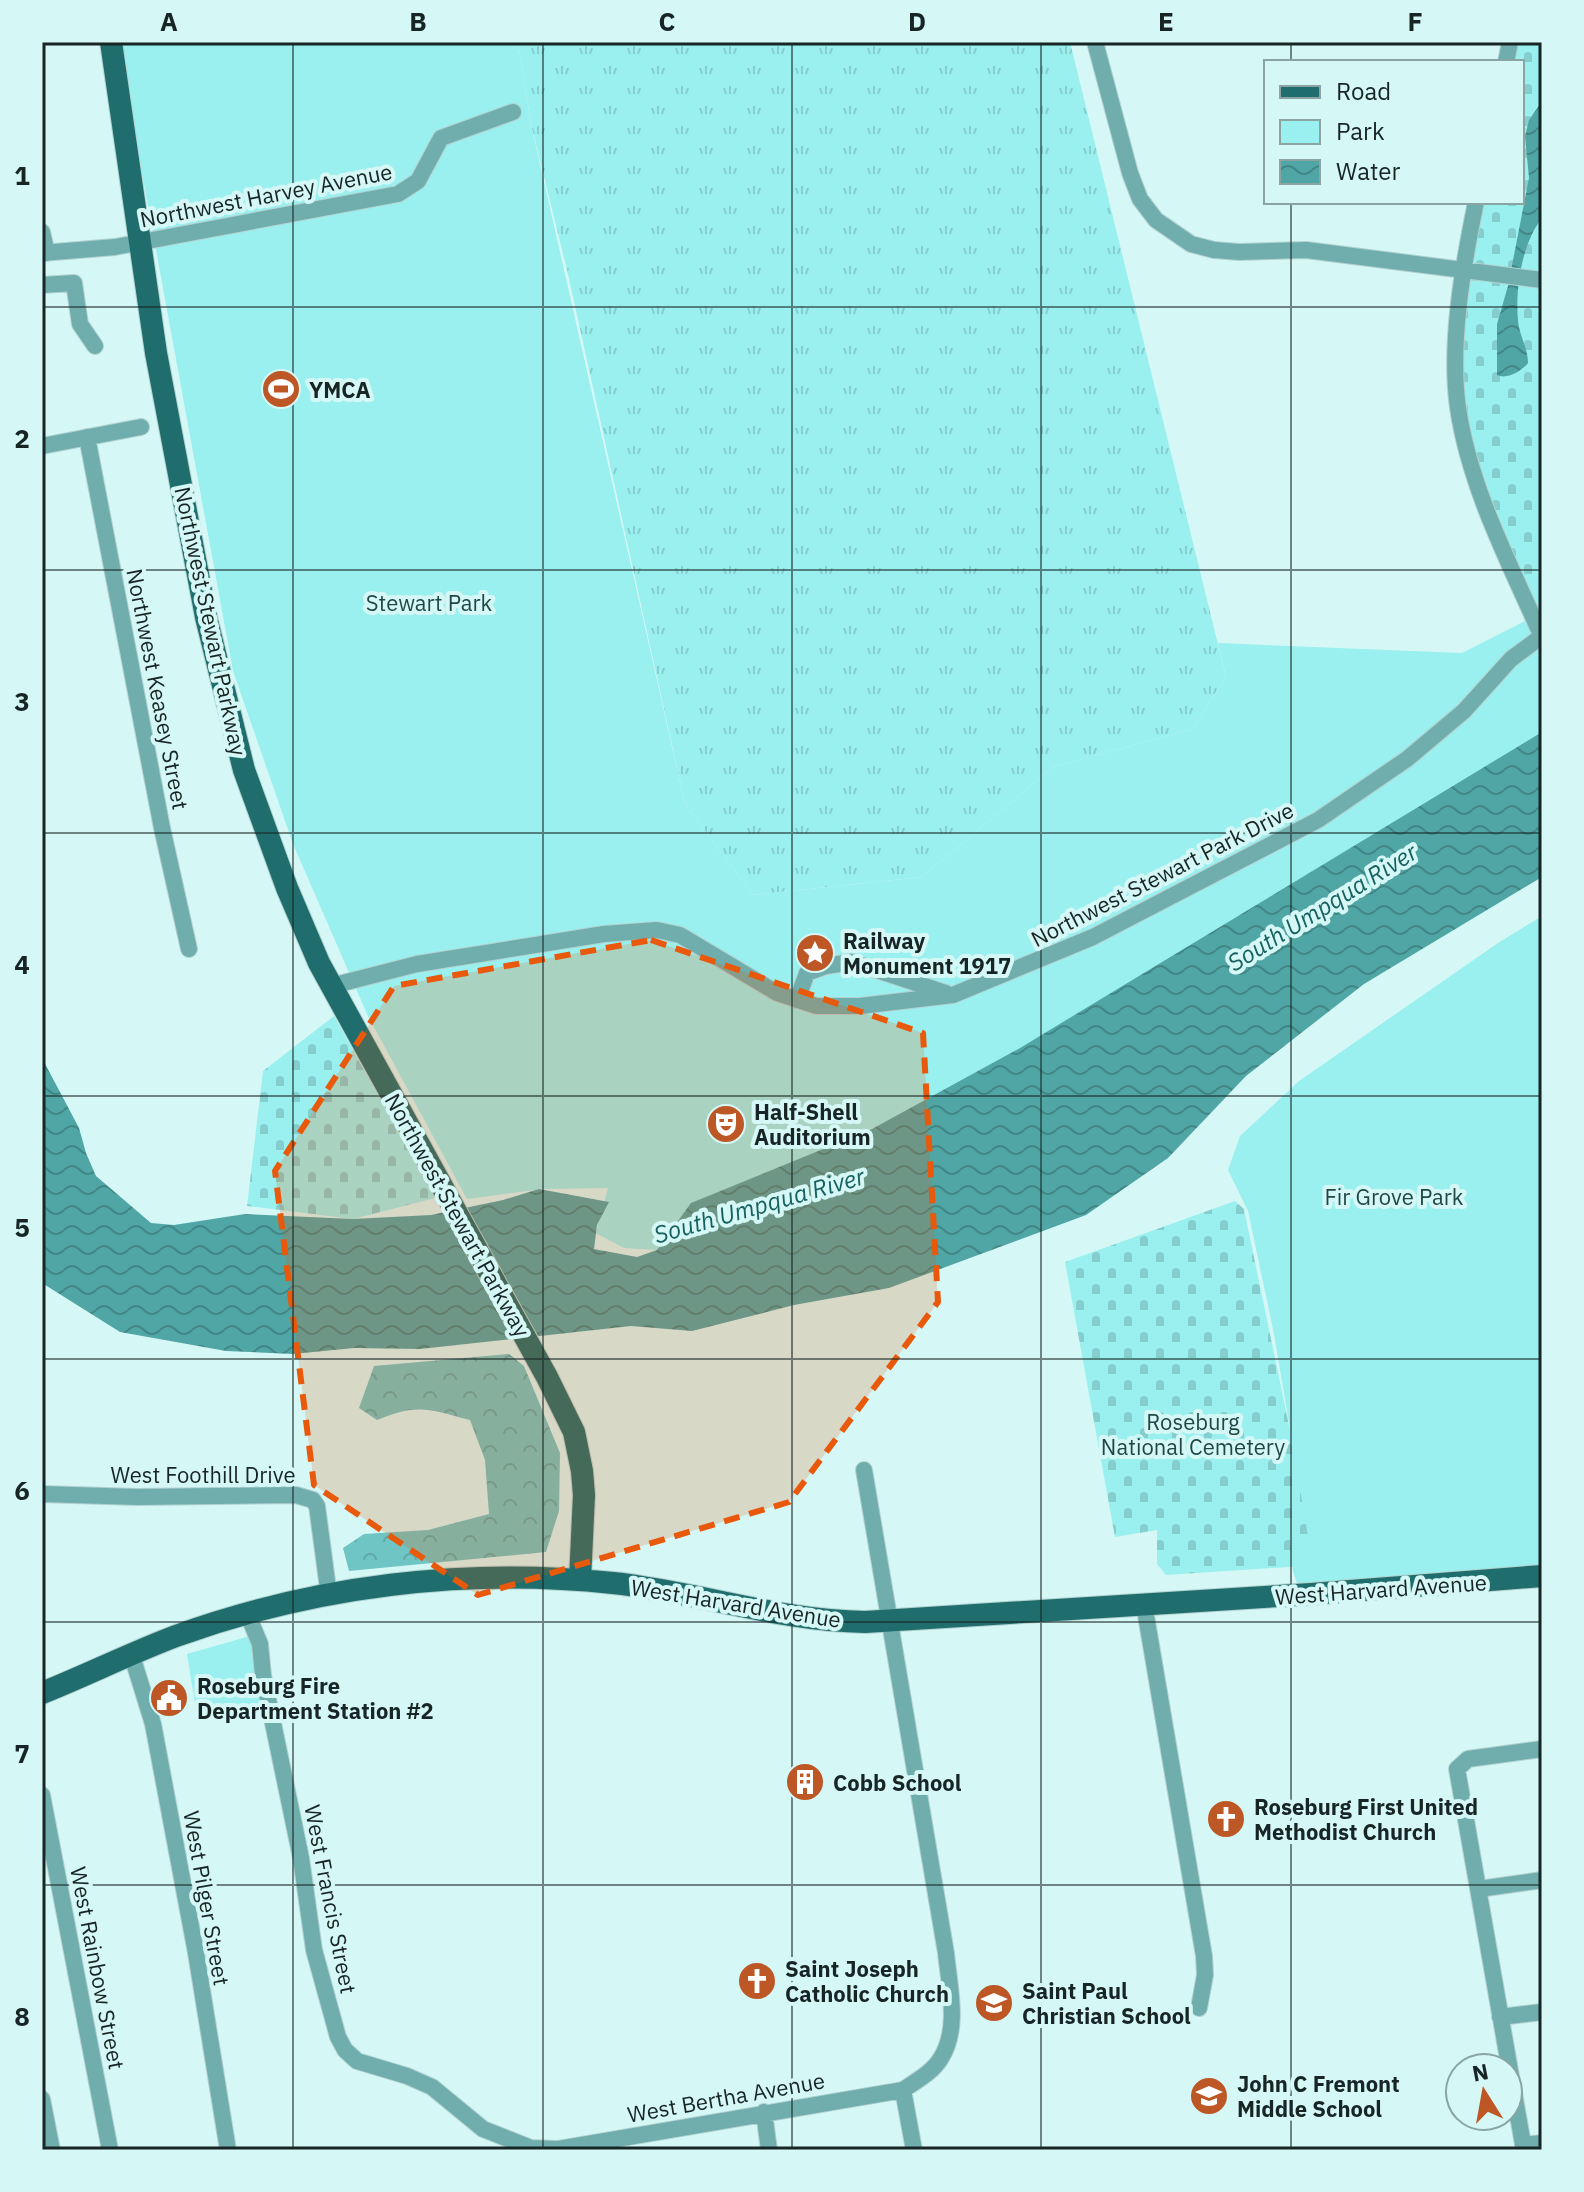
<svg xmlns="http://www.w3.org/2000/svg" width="1584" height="2192" font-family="'IBM Plex Sans',sans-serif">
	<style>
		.grass { fill: url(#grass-tufts) }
		.forest { fill: url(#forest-crowns) }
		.cemetery { fill: url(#cemetery-stones) }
		.park { fill: #9af0ef }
		.water { fill: url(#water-waves) }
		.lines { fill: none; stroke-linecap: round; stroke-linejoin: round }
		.minor-casing { stroke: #b3d2d1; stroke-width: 18 }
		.major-casing { stroke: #b3d2d1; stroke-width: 24 }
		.minor { stroke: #6faead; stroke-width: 16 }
		.major { stroke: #1f6e6d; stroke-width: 22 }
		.marked { fill: #e8590c; fill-opacity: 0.2; stroke: #e8590c; stroke-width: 6; stroke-dasharray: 16 10; stroke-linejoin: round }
		.grid { fill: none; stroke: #172524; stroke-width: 2; stroke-opacity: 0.55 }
		.labels { text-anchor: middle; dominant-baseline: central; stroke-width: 8; stroke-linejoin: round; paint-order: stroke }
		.street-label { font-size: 22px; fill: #172524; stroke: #d5f8f7 }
		.poi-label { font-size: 22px; font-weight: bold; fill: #172524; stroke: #d5f8f7; text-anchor: start }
		.park-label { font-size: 22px; fill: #1e4746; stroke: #d5f8f7 }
		.water-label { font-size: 24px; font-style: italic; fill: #16605f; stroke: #d5f8f7 }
		.neatline { fill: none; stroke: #172524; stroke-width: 3 }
		.grid-label { font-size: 26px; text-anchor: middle; font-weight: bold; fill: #172524 }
	</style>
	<defs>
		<pattern id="grass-tufts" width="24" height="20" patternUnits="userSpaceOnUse" patternTransform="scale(2)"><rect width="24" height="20" fill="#9af0ef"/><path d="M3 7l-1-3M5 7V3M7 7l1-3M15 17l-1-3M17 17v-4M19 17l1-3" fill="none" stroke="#84cecd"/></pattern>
		<pattern id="forest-crowns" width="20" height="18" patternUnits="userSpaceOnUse" patternTransform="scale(2)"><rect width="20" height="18" fill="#6ec5c3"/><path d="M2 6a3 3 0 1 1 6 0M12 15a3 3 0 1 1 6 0" fill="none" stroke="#5fa9a7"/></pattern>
		<pattern id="cemetery-stones" width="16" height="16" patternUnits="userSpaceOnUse" patternTransform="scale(2)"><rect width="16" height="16" fill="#9af0ef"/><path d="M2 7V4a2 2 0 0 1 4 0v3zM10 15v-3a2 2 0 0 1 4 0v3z" fill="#84cecd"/></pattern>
		<pattern id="water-waves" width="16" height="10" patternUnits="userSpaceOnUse" patternTransform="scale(2)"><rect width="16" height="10" fill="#4fa6a5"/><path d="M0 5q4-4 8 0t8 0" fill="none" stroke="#418786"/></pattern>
	</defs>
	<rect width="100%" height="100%" fill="#d5f8f7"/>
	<path class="grass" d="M518 42H1070L1226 677 1192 729 1053 767 922 877 753 895 685 804 567 270 531 124Z"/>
	<path class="forest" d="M509 1354 524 1366 560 1453 559 1511 546 1552 349 1571 343 1548 364 1534 428 1530 489 1514 485 1460 470 1420C429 1409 417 1403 377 1420L359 1408 374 1366Z"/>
	<path class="cemetery" d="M1511 42H1542V610L1533 617 1490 518 1456 382 1477 202H1522V62H1506Z
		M334 1016 435 1198 353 1219 247 1206 263 1071Z
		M1235 1201 1244 1209 1318 1565 1166 1575 1157 1564V1530L1115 1537 1065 1262Z"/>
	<path class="park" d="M118 42H437L439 45 451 42H518L531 124 685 804 753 895 922 877 1053 767 1192 729 1226 677 1218 643 1462 653 1533 617 1542 637V793L1166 961 1020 1048 872 1129 692 1203 657 1250 624 1248 596 1233 608 1188 543 1189 467 1199 367 1014 293 844 233 671Z
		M1542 916V1575L1301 1595 1293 1571 1290 1539 1309 1542 1274 1334 1248 1211 1228 1170 1240 1136 1299 1081 1498 943Z
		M257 1634 269 1705 198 1722 187 1654Z"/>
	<path class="water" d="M1540 104 1542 106V218C1522 243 1515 289 1518 320 1519 335 1528 348 1528 363 1522 371 1507 380 1497 375V324L1508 286 1529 178 1525 136 1529 120Z
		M1542 732V877L1364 984 1246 1076 1168 1158 1086 1215 889 1288 794 1305 692 1331 631 1326 420 1349 354 1348 293 1354 226 1351 120 1332 42 1283V1058L79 1128 86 1153 96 1176 151 1223 174 1225 245 1214 353 1219 431 1215 503 1200 539 1189 609 1202 597 1225 594 1249 637 1257 657 1250 691 1203 872 1129 1020 1048Z"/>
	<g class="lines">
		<g class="minor-casing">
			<path id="minor" d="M1095 42 1130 173 1140 199 1156 220 1191 244 1214 250 1239 252 1306 250 1542 280
				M1506 62 1510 42
				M1476 202C1463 265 1449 344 1458 408 1470 489 1510 564 1542 637
				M42 232 47 253
				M42 253 115 247 398 194 418 181 441 138 513 112
				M42 285 74 283 80 324 95 346
				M87 437 162 828 189 949
				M42 446 141 427
				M331 986 417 964 604 934 657 930 680 935 777 993 816 1006H860L953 995 1093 937 1318 820 1407 759 1464 711 1511 659 1542 636
				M797 1000 807 973 826 966 852 962 946 993
				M42 1494 137 1497 296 1495 313 1500 317 1506 329 1596
				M1144 1604 1204 1956 1205 1975 1199 2008
				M248 1615 260 1644 263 1675 301 1858 314 1950 338 2037 345 2050 357 2061 407 2076 432 2087 483 2129 531 2148 558 2149 903 2090C916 2081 933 2072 941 2058 960 2028 949 1985 946 1953L864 1470
				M132 1656 153 1724 196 1953 228 2150
				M42 1795 110 2150
				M1479 1889 1542 1880
				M1500 2017 1542 2012
				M903 2090 914 2150
				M42 2099 52 2150
				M764 2112 769 2150
				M1523 2145 1542 2143
				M1524 2150 1457 1769 1468 1759 1542 1749"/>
		</g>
		<g class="major-casing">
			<path id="major" d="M111 42 156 353 206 617 244 770 287 888 319 963 547 1377 574 1432 582 1471 584 1495 580 1580
				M42 1693C87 1675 131 1653 176 1636 314 1586 467 1567 613 1583 698 1592 779 1621 865 1622L1311 1594 1542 1576"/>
		</g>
		<use href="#minor" class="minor"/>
		<use href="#major" class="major"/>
	</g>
	<path class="marked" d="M651 940 923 1033 938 1302 789 1502 478 1595 314 1485 275 1171 394 986Z"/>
	<path class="grid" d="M293 42V2150M543 42V2150M792 42V2150M1041 42V2150M1291 42V62M1291 202V2150M42 307H1542M42 570H1542M42 833H1542M42 1096H1542M42 1359H1542M42 1622H1542M42 1885H1542"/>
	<defs>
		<g id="stadium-disc" transform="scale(2)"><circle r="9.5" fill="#bd5826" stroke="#d5f8f7"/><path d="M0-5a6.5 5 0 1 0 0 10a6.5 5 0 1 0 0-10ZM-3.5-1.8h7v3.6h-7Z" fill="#fff"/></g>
		<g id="sight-disc" transform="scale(2)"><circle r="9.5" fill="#bd5826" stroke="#d5f8f7"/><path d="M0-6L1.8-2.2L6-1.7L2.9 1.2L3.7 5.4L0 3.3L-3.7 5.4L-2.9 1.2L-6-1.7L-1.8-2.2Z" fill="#fff"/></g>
		<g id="theatre-disc" transform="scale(2)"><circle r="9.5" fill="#bd5826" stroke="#d5f8f7"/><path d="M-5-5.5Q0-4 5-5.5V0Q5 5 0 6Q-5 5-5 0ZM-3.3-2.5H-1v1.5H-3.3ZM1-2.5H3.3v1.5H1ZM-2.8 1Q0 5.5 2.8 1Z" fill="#fff"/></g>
		<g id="civic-disc" transform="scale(2)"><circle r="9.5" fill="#bd5826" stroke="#d5f8f7"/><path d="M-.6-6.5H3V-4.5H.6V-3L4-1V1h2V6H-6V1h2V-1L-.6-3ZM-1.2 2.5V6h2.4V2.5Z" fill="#fff"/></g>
		<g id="building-disc" transform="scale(2)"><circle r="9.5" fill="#bd5826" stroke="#d5f8f7"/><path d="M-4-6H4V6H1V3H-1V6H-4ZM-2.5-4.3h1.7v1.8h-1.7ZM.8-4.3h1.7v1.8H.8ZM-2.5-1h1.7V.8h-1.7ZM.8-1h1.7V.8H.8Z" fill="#fff"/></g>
		<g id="church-disc" transform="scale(2)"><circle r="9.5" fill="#bd5826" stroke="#d5f8f7"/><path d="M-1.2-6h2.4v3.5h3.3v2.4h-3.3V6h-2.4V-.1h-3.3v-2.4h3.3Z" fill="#fff"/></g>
		<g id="school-disc" transform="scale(2)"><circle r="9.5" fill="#bd5826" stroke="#d5f8f7"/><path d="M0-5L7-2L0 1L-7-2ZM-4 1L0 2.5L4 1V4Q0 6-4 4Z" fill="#fff"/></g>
	</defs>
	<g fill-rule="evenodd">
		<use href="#stadium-disc" x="281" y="389"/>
		<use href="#sight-disc" x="815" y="953"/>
		<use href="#theatre-disc" x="726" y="1124"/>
		<use href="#civic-disc" x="169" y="1698"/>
		<use href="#building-disc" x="805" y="1782"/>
		<use href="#church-disc" x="1226" y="1819"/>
		<use href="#church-disc" x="757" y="1981"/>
		<use href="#school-disc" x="994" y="2003"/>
		<use href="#school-disc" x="1209" y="2096"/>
	</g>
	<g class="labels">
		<g class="street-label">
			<text transform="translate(266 195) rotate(-11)">Northwest Harvey Avenue</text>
			<text transform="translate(211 621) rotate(78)">Northwest Stewart Parkway</text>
			<text transform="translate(158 689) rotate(79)">Northwest Keasey Street</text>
			<text transform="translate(1162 874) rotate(-27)">Northwest Stewart Park Drive</text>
			<text transform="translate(458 1215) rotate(61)">Northwest Stewart Parkway</text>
			<text x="203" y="1474">West Foothill Drive</text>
			<text transform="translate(1381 1589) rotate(-4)">West Harvard Avenue</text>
			<text transform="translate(736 1603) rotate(9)">West Harvard Avenue</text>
			<text transform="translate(207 1898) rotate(80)">West Pilger Street</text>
			<text transform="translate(331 1899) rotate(79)">West Francis Street</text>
			<text transform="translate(98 1968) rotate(79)">West Rainbow Street</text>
			<text transform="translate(726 2097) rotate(-10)">West Bertha Avenue</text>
		</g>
		<g class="poi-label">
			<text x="309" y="389">YMCA</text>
			<text x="843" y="940">Railway<tspan x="843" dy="25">Monument 1917</tspan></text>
			<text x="754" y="1111">Half-Shell<tspan x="754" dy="25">Auditorium</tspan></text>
			<text x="197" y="1685">Roseburg Fire<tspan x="197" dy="25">Department Station #2</tspan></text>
			<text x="833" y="1782">Cobb School</text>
			<text x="1254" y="1806">Roseburg First United<tspan x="1254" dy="25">Methodist Church</tspan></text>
			<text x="785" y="1968">Saint Joseph<tspan x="785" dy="25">Catholic Church</tspan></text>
			<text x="1022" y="1990">Saint Paul<tspan x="1022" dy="25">Christian School</tspan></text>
			<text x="1237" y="2083">John C Fremont<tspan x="1237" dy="25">Middle School</tspan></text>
		</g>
		<g class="park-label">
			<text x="429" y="602">Stewart Park</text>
			<text x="1394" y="1196">Fir Grove Park</text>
			<text x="1193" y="1421">Roseburg<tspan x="1193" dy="25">National Cemetery</tspan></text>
		</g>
		<g class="water-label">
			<text transform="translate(1322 907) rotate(-32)">South Umpqua River</text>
			<text transform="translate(759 1205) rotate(-16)">South Umpqua River</text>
		</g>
	</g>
	<rect width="1584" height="2192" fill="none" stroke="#d5f8f7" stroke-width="88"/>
	<rect x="1264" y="60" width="260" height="144" fill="#d5f8f7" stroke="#89a4a3" stroke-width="2"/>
	<rect x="1280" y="86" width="40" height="12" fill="#1f6e6d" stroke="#89a4a3" stroke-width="2"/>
	<text x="1336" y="100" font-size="24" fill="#172524">Road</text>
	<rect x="1280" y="120" width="40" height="24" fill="#9af0ef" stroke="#89a4a3" stroke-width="2"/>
	<text x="1336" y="140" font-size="24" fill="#172524">Park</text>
	<rect x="1280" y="160" width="40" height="24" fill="url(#water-waves)" stroke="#89a4a3" stroke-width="2"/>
	<text x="1336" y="180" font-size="24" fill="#172524">Water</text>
	<g transform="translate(1484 2092) rotate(349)"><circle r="38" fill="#d5f8f7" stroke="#89a4a3" stroke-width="2"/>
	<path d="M0-6L14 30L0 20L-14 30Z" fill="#bd5826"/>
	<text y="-12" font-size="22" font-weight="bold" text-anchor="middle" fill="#172524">N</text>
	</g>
	<rect x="44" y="44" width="1496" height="2104" class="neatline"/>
	<g class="grid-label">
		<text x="169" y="31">A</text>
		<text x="418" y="31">B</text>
		<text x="667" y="31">C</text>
		<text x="917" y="31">D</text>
		<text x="1166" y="31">E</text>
		<text x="1415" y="31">F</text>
		<text x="22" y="185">1</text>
		<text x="22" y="448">2</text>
		<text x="22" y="711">3</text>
		<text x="22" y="974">4</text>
		<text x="22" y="1237">5</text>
		<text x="22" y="1500">6</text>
		<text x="22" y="1763">7</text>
		<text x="22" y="2026">8</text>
	</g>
</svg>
